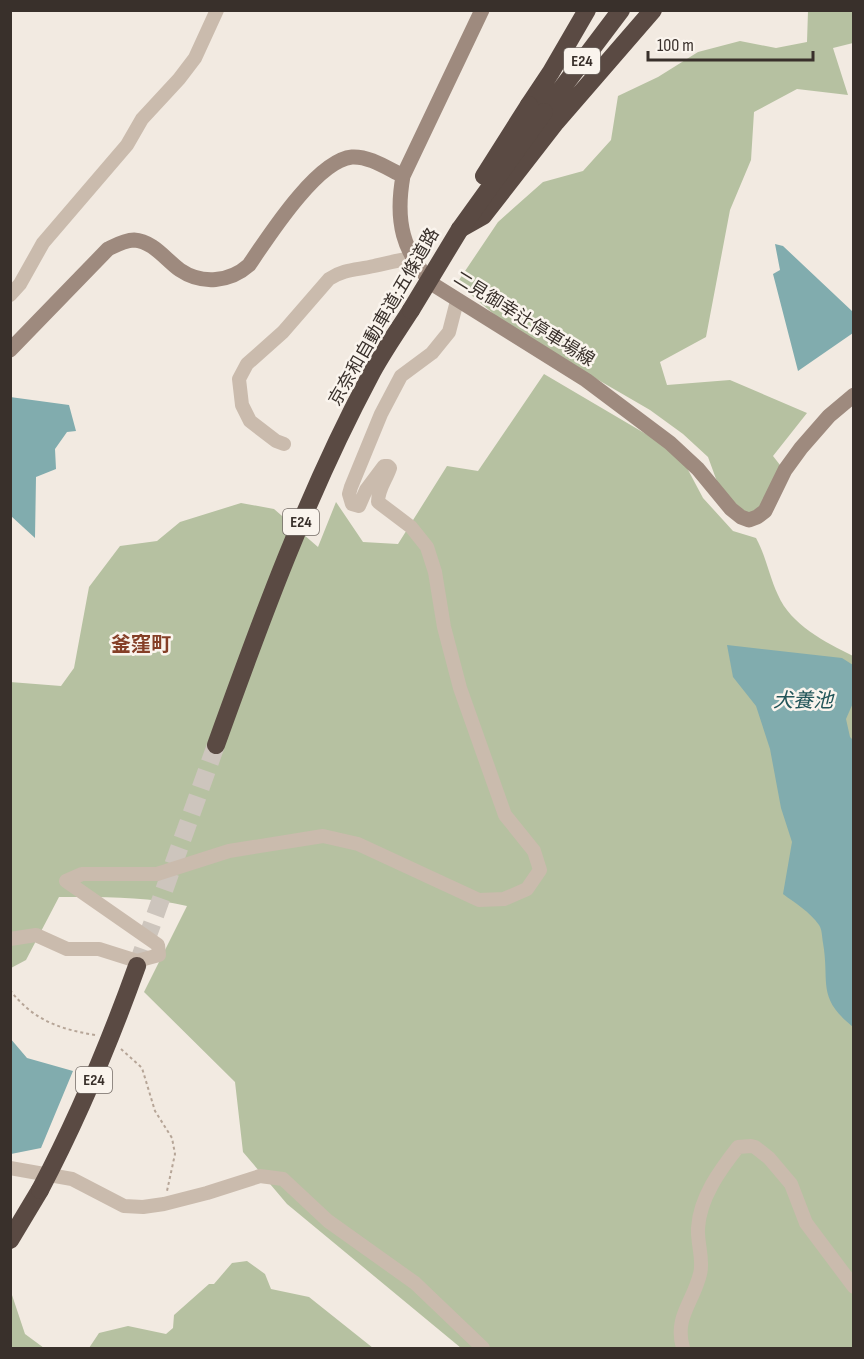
<svg xmlns="http://www.w3.org/2000/svg" width="864" height="1359" font-family="'Sofia Sans Condensed','Noto Sans JP',sans-serif">
	<style>
		.green { fill: #b6c1a1 }
		.water { fill: #81acae }
		.lines { fill: none; stroke-linecap: round; stroke-linejoin: round }
		.highway-tunnel { stroke: #cdc5bd; stroke-width: 18; stroke-dasharray: 18 9; stroke-linecap: butt }
		.path { stroke: #b6a597; stroke-width: 2; stroke-dasharray: 3 3; stroke-linecap: butt }
		.street { stroke: #cabbad; stroke-width: 14 }
		.secondary { stroke: #9e8a7e; stroke-width: 15 }
		.highway { stroke: #5a4a43; stroke-width: 18 }
		.highway-bridge { stroke: #5a4a43; stroke-width: 18 }
		.labels { text-anchor: middle; dominant-baseline: central; stroke-width: 5; stroke-linejoin: round; paint-order: stroke }
		.shield { fill: #faf4ed; stroke: #736b65; stroke-width: 1.5 }
		.shield-label { font-size: 16px; font-weight: bold; fill: #39302b }
		.street-label { font-size: 18px; fill: #39302b; stroke: #faf4ed }
		.neighbourhood-label { font-size: 20px; font-weight: bold; fill: #853f27; stroke: #faf4ed }
		.water-label { font-size: 20px; font-style: italic; fill: #225559; stroke: #faf4ed }
	</style>
	<rect width="100%" height="100%" fill="#f2eae1"/>
	<path class="green" d="M808 11H853V43L833 48 848 95 797 89 754 112 751 160 730 210 706 337 660 362 667 385 730 380 807 413 773 456 780 465 771 495 749 517 719 487 708 457 683 434 650 410 514 331 457 283 498 222 543 182 583 171 611 140 618 96 658 77 698 52 740 41 776 48 807 42Z
		M544 374 668 447 686 466 703 498 733 531 756 538C766 556 769 576 778 595 791 625 825 642 853 656V1348H461L287 1204 243 1152 235 1082 144 992 187 906C145 896 101 897 59 897L26 960 11 968 10 682 61 686 74 668 89 587 120 546 157 541 180 522 241 503 274 509 318 547 336 502 363 542 398 544 447 466 478 471Z
		M247 1261 265 1274 271 1289 309 1297 373 1348H89L99 1333 128 1326 166 1334 173 1328 174 1315 209 1284H214L232 1263Z
		M11 1292 25 1334 44 1348H11Z"/>
	<path class="water" d="M775 244 783 246 853 312V333L798 371 773 274 780 270Z
		M10 397 69 405 76 431 67 432 55 449 56 469 36 477 35 538 11 516Z
		M727 645 842 658 853 665V703L846 719 850 737 854 741 853 1027C816 997 830 983 823 943 822 937 822 929 819 925 810 912 795 903 783 894L792 842 781 808 770 749 756 706 733 677Z
		M10 1038 27 1058 73 1071 41 1148 11 1154Z"/>
	<g class="lines">
		<path class="highway-tunnel" d="M137 966 216 745"/>
		<path class="path" d="M10 990C33 1020 59 1029 95 1035
			M121 1049 142 1068 155 1111 172 1138 175 1154 167 1191"/>
		<path class="street" d="M10 295 20 284 43 243 127 145 142 119 179 79 195 58 217 10
			M284 444 276 441 250 421 242 405 239 379 247 364 283 332 329 279C344 269 357 270 374 266 387 263 399 260 412 258
			M10 939 36 935 67 949H99L137 961 159 955 158 945 66 881 82 874H157L229 851 323 836 358 844 479 900 504 899 527 889 540 870 534 851 505 815 460 688 444 627 435 572 427 547 411 527 378 502C378 489 386 480 390 468L388 466H384L366 490 359 506 352 504 349 494 351 487 381 414 401 376 432 353 449 332 457 301
			M10 1168 72 1179 124 1206 143 1207 164 1204 207 1193 260 1176 283 1179 328 1221 415 1283 483 1348
			M683 1348C674 1317 693 1303 700 1274 704 1260 697 1243 698 1228 700 1197 720 1170 738 1147L751 1146 755 1147 769 1158 791 1184 806 1223 854 1287"/>
		<path class="secondary" d="M482 10 403 176C395 221 402 252 434 285L586 380 670 443 698 469 731 509 741 517 749 520 757 517 765 511 785 470 801 448 829 416 854 395
			M10 350 108 249C116 245 125 240 134 240 153 241 166 260 180 270 202 285 230 282 249 265 268 237 317 160 352 157 370 156 388 169 403 176"/>
		<path class="highway" d="M529 105 551 72 587 10
			M544 112 621 10
			M460 229 483 216 556 122 653 10
			M216 745C261 620 307 494 370 376 382 353 397 332 411 310
			M10 1240 40 1190"/>
		<path class="highway-bridge" d="M484 176 529 105
			M411 310 460 229 544 112
			M40 1190C79 1116 109 1044 137 966"/>
	</g>
	<g class="labels">
		<g class="shield">
			<rect x="564" y="48" width="36" height="26" rx="4.5"/>
			<rect x="283" y="509" width="36" height="26" rx="4.5"/>
			<rect x="76" y="1067" width="36" height="26" rx="4.5"/>
		</g>
		<g class="shield-label">
			<text x="582" y="61">E24</text>
			<text x="301" y="522">E24</text>
			<text x="94" y="1080">E24</text>
		</g>
		<g class="street-label">
			<text transform="translate(384 317) rotate(-60)">京奈和自動車道;五條道路</text>
			<text transform="translate(524 319) rotate(32)">二見御幸辻停車場線</text>
		</g>
		<g class="neighbourhood-label">
			<text x="141" y="645">釜窪町</text>
		</g>
		<g class="water-label">
			<text x="803" y="701">犬養池</text>
		</g>
	</g>
	<rect width="864" height="1359" fill="none" stroke="#39302b" stroke-width="24"/>
	<path d="M648 51v9h165v-9" fill="none" stroke="#39302b" stroke-width="3"/>
	<text x="657" y="51" font-size="18" fill="#39302b" stroke="#faf4ed" stroke-width="4.5" paint-order="stroke">100 m</text>
</svg>
